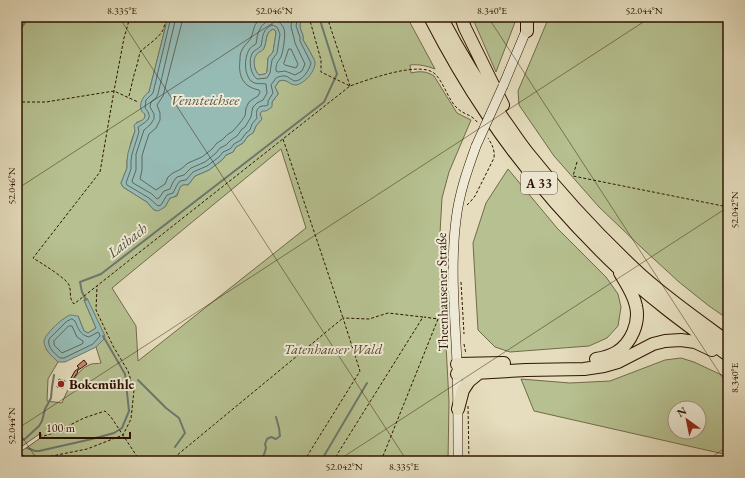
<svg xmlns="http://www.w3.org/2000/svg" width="745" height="478" font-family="'EB Garamond',serif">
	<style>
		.green { fill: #b6c090; stroke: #726a48; fill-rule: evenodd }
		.water { fill: #96bbb5; stroke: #6c786d; fill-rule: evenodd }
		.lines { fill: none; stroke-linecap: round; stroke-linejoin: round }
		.shore { stroke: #62675b; stroke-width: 1 }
		.stream { stroke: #6c786d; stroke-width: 2 }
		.building { fill: #cb8a7a; stroke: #2e1301 }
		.service-casing { stroke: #5c4630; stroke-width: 4.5 }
		.secondary-casing { stroke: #2e1301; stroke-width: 10 }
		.motorway-casing { stroke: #2e1301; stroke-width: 14 }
		.path { stroke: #2e1301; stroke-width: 1; stroke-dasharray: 3 2; stroke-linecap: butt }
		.service { stroke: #eee9d4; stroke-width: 3 }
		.secondary { stroke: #eee9d4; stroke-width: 9 }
		.motorway { stroke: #e5ddbd; stroke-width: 12 }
		.secondary-bridge-casing { stroke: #2e1301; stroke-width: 10; stroke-linecap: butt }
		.secondary-bridge { stroke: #eee9d4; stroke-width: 9 }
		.ticks { fill: none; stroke: #2e1301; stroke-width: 1; stroke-opacity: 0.45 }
		.poi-dot { fill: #8f2418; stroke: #eee9d4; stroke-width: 1.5 }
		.labels { text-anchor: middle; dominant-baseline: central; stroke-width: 4; stroke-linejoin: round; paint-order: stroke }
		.shield { fill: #eee9d4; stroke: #685340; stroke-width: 1 }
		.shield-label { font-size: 13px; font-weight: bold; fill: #2e1301 }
		.street-label { font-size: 14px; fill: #2e1301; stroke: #eee9d4 }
		.park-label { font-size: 14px; font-style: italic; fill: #57472c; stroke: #eee9d4 }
		.poi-label { font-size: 14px; font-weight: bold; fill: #2e1301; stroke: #eee9d4; text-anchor: start }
		.water-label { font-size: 15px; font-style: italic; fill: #524e40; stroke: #eee9d4 }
		.neatline { fill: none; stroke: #2e1301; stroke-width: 1.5 }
		.ticks-label { font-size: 10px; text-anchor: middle; fill: #2e1301 }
	</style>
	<rect width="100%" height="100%" fill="#e5ddbd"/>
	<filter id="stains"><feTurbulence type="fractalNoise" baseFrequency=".005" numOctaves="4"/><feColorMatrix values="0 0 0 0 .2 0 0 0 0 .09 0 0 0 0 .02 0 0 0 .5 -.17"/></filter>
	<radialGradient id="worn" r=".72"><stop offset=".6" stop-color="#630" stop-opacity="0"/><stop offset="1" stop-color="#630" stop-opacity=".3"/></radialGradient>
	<path class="green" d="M17 17H168L149 92C143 98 137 107 145 114 146 120 141 121 137 122L135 131 131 142 127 161V168L121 183 123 187 147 202 154 210 165 207 170 198 177 196C179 190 180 182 188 185L195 176 209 170 222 160 226 155 233 152 236 147 243 143 248 136 253 133 256 126 261 120 260 114 262 110C268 109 268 111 272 104V102L278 94V93L275 87 279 81C284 79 287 81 292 84L315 62C311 55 308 47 303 40 304 35 301 32 300 27 300 23 302 21 300 17H407L435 69C427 66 419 64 410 65L411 73C420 71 426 71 434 76L457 113 471 120 449 172 442 198 440 233 449 401 448 461H17ZM281 149 306 228 138 361 136 326 112 288ZM84 300 104 339 96 347 101 363C98 364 92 363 89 365 76 370 67 391 62 403L47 401 48 379 58 362 46 349 78 316 84 331 88 333 96 328Z
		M472 17H517L496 72Z
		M549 17H728V165L724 185 728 186V319L709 306 679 282 642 248 599 207 554 156 519 105 518 91Z
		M273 29 275 30 276 33 273 52 268 58 267 72 265 74 259 75C254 71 252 59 256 54 259 51 262 52 264 48 267 41 265 33 273 29Z
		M508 169 557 228 606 277 618 294 621 307 618 326 607 338 589 346 510 352 495 347 478 330 473 243 486 203Z
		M681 358 694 362 728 378V455L534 411 521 379 570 383 610 381 665 360ZM675 408H699V432H675Z"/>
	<path class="water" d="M168 17H300C302 21 300 23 300 27 301 32 304 35 303 40 305 43 315 60 315 62 316 71 304 84 296 85 289 85 287 78 279 81L275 87 278 93V94L272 102V107L266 111H262L260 114 262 119 256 126 253 133 248 136 243 143 236 147 233 152 226 155 222 160 209 170 195 176 188 185C175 182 183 197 170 198L165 207 158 211 154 210 147 202 123 187 121 183 127 168V161L128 153 135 131 134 125C138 121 146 121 145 114 143 113 141 111 141 109 139 103 144 95 149 92ZM273 29 275 30 276 33 273 52 268 58 267 72 265 74 259 75C254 71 252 59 257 54 259 51 262 52 264 48 267 41 265 32 273 29Z
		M87 298 105 336 104 339 96 347 65 362H58C52 356 44 350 44 341 45 334 64 316 71 315 72 315 77 316 78 316L84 331 88 333 96 328 84 300Z"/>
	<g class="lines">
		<path class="shore" d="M171 17 153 93 146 100 145 108C154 118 147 121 138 127L139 132 132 154 131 161V169L126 183 127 185 149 198 158 206 161 205 167 195 173 193 177 185 180 181 186 180 193 172 207 166 219 157 223 152 230 149 234 144 241 140 246 133 250 130 252 124 257 118C256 114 256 107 262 106 264 106 266 106 268 105V101L273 93 271 85 276 78C280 76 284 75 288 77 289 78 293 80 294 81 302 82 310 69 311 63L300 41V37L296 26 297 21V17
			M176 17 158 94 156 98 151 102 150 107 154 114V119L150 125 144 130 136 154V170L132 181 133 183 152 194 157 199 159 198 164 191 170 189 173 182 177 177 184 175 191 168 205 162 216 153 220 148 226 145 231 140 237 136 242 129 245 127 251 117 252 111 253 107 257 103 263 100 267 93 266 84C261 83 256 85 251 81 244 74 244 58 249 50 250 47 253 46 256 44 257 39 257 33 260 29 265 18 280 17 284 29 286 34 283 52 281 57 277 63 276 63 276 71L278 72 285 71 295 75 302 71 305 64 295 43 294 38 291 27 292 17
			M182 17V22L163 96 157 105 160 113V120L156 128 149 134 145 146 142 156V170L140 179 156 190 165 184 168 177 173 173 181 169 188 163 202 157 212 149 217 143 222 140 227 135 233 131 240 123 245 116 246 108 249 102 253 99 258 96 260 92 259 90C243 87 238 76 240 60 240 57 240 53 242 50 244 45 249 42 251 38 255 28 252 25 263 17
			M272 25 277 27 280 34 277 53 272 60 270 73 267 78 257 79C250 74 248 59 253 52 255 50 258 49 261 46 263 37 262 29 272 25Z
			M289 49H291L298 64 296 68 285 65 284 64Z
			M72 319 75 321C78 328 80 335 89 337L98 332 99 333 100 336 93 344 64 358H60C54 353 47 347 49 339L66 322Z
			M69 326H72L77 337 83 341V343L82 344 62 353 54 345V341Z"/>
		<path class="stream" d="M17 31C23 28 25 21 29 17
			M86 300 82 292 80 282 101 274 324 102 337 74 319 17
			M138 380 166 408 179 418 185 433 175 447
			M17 444 35 451H39L92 439 114 433 122 428 129 411 125 374 103 336
			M17 444 26 438 39 426 42 421 45 409 51 398 52 387 54 375
			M181 457 183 461
			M262 461 266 448 265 444 267 439 271 437 276 439 280 436 279 428 276 417
			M321 461 367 383"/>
	</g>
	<path class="building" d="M84 360 87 364 77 371 78 372 73 379 71 378 75 371 79 368 77 366Z
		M59 379 65 381 63 388 57 387Z"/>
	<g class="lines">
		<g class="service-casing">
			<path id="service" d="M17 452 40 436"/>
		</g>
		<g class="secondary-casing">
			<path id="secondary" d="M503 86 528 26
				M458 461C458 428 458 396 457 363 455 316 450 267 456 220 459 194 467 171 476 146"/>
		</g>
		<g class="motorway-casing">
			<path id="motorway" d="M430 17C447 50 466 83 487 114 524 169 568 220 616 266 651 299 690 327 728 355
				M441 17C460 53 481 87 504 120 512 131 519 142 527 152 562 196 601 238 642 276 669 300 699 321 728 342
				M461 17 465 28 503 105
				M527 31V17
				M596 359C603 358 610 356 617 352 631 343 640 323 636 306 634 295 626 283 620 273
				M457 364 504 363
				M457 374 526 370 584 369 604 366 618 362 653 344 665 341 681 340 695 342 712 350
				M458 409 463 390 469 381 480 372"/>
		</g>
		<path class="path" d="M130 17 124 38 114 91 100 172 33 258C41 263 66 278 69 285 72 292 68 297 74 304L350 86C367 80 423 59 436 75 445 85 448 100 458 109 465 115 471 114 478 123
			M309 17 321 60V72L350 86
			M327 17 350 86
			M537 22 539 17
			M129 96 134 75 137 65 140 52C146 46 160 37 163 30 165 26 165 21 164 17
			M17 102H46L114 91 138 102
			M577 162 573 176 728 207
			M467 205 471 201 475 196 494 158C495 149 492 145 488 138
			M461 282 464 334
			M464 344 466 354
			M468 406 469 461
			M44 436 60 431 70 425 84 418 105 411 111 417 140 461
			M21 455 37 459 87 449 123 435 131 419 134 390 128 371 113 346 96 310 97 286
			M170 461 343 318 283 139
			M304 461 360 371 343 318 369 319 388 313 423 317 333 461
			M381 461 438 319 424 317
			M724 461 728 438"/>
		<use href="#service" class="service"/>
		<use href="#secondary" class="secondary"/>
		<use href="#motorway" class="motorway"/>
		<g class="secondary-bridge-casing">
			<path id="secondary-bridge" d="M476 146 503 86"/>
		</g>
		<use href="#secondary-bridge" class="secondary-bridge"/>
	</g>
	<path class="ticks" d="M119 17 407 461M488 17 728 386M17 189 282 17M17 429 38 461M17 429 651 17M337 461 728 207M706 461 728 446"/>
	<circle class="poi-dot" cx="61" cy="384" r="4"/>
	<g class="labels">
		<rect class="shield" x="521" y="172" width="36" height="22" rx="3"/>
		<g class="shield-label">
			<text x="539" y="183">A 33</text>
		</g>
		<g class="street-label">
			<text transform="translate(442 292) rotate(-91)">Theenhausener Straße</text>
		</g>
		<g class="park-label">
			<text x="333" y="349">Tatenhauser Wald</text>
		</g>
		<g class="poi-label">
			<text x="69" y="384">Bokemühle</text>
		</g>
		<g class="water-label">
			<text x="205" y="99">Vennteichsee</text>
			<text transform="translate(127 240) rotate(-38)">Laibach</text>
		</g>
	</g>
	<rect width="745" height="478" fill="none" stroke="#e5ddbd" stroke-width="44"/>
	<g transform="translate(687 420) rotate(327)"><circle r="19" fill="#eee9d4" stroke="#a19380"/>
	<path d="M0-3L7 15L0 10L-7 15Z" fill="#8f2418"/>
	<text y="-6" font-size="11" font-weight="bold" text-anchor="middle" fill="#2e1301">N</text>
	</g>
	<path d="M40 432v6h90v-6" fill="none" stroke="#2e1301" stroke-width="2"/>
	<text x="46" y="432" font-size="12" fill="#2e1301" stroke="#eee9d4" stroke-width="3" paint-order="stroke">100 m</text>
	<rect x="22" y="22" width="701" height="434" class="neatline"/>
	<g class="ticks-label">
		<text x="122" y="14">8.335°E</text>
		<text x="274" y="14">52.046°N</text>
		<text x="492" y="14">8.340°E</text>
		<text x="644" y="14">52.044°N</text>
		<text transform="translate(11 186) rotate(-90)" y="4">52.046°N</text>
		<text transform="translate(734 210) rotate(-90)" y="4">52.042°N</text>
		<text transform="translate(734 378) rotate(-90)" y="4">8.340°E</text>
		<text transform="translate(11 426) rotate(-90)" y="4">52.044°N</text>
		<text x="344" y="470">52.042°N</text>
		<text x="404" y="470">8.335°E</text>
	</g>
	<rect width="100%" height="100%" filter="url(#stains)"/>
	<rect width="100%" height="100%" fill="url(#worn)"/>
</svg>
